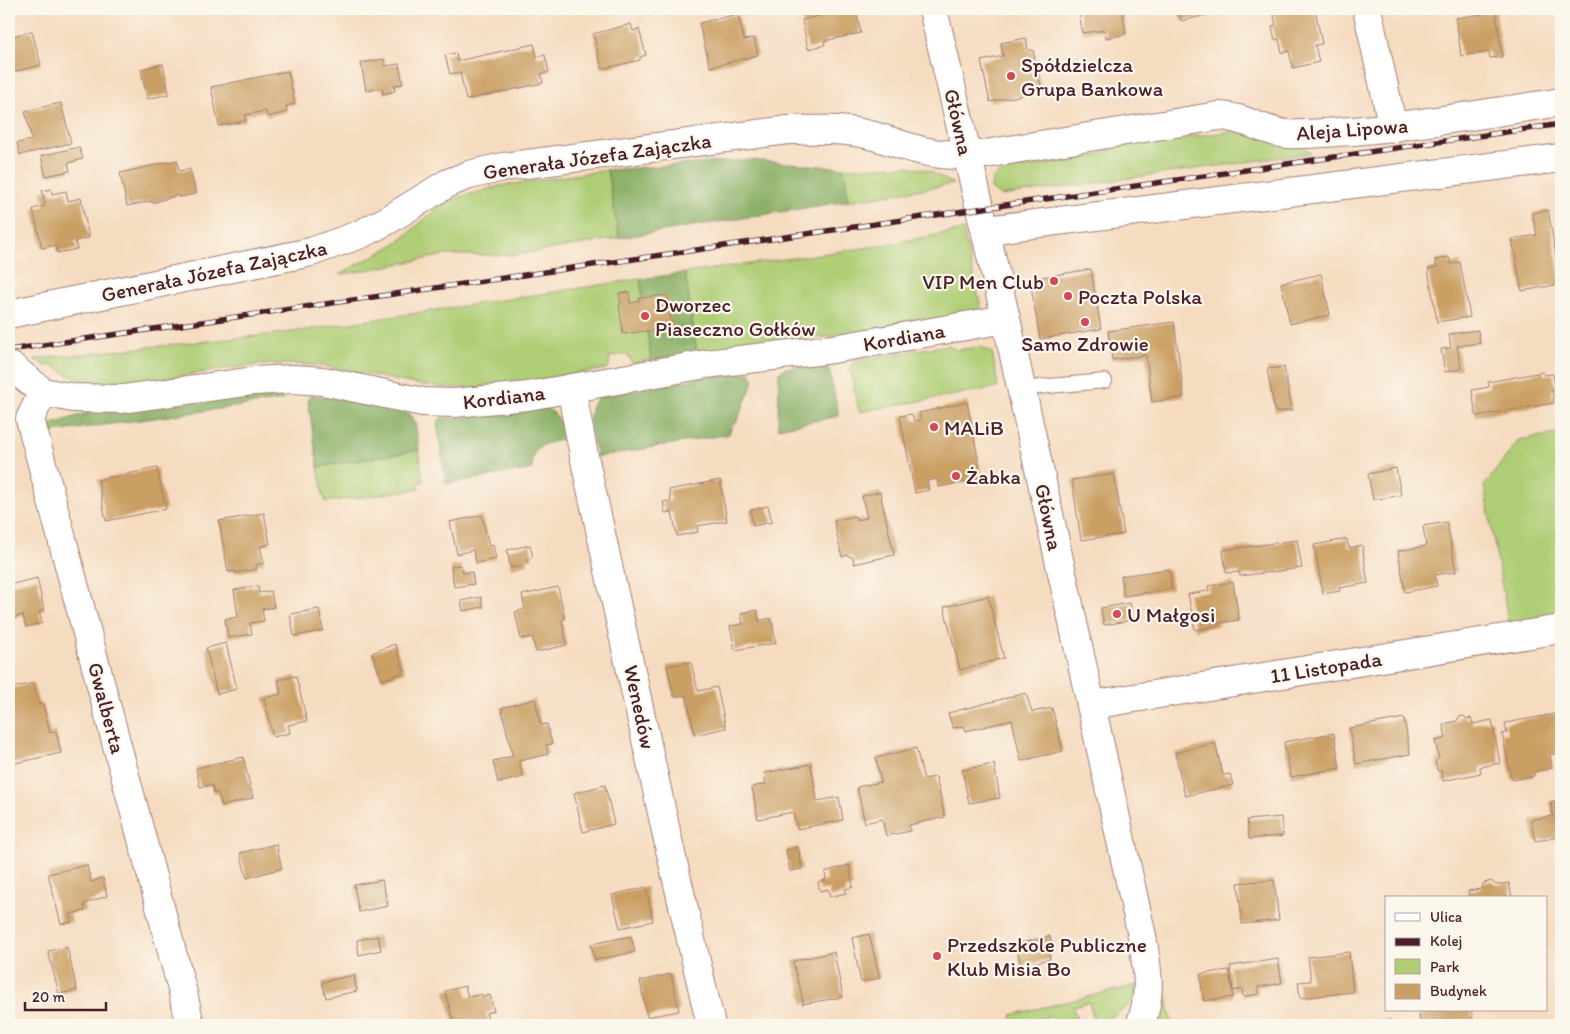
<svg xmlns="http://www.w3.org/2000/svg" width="1570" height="1034" font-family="Itim,sans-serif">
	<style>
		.green { fill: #afcd74; stroke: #7c7650 }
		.forest { fill: #8bb066; stroke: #6a6848 }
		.building { fill: #ca9f63 }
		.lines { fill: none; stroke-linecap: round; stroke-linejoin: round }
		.service-casing { stroke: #a07d75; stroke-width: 16 }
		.minor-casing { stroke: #a07d75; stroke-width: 30 }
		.tertiary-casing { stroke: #a07d75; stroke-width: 30 }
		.service { stroke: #fff; stroke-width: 14 }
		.minor { stroke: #fff; stroke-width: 28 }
		.tertiary { stroke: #fff; stroke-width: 28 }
		.rail-casing { stroke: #4a1f2b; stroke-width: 5.5 }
		.rail { stroke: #fbf7ec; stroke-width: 4; stroke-dasharray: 11; stroke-linecap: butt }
		.poi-dot { fill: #d1495b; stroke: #fbf7ec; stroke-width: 2 }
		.labels { text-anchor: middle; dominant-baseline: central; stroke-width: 4.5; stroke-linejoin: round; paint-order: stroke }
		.poi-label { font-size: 21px; fill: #4a1f2b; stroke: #fbf7ec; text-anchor: start }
		.street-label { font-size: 21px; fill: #4a1f2b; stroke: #fbf7ec }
	</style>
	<rect width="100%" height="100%" fill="#fbf7ec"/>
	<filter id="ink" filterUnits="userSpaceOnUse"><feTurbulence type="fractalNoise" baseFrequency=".02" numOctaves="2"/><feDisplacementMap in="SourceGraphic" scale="10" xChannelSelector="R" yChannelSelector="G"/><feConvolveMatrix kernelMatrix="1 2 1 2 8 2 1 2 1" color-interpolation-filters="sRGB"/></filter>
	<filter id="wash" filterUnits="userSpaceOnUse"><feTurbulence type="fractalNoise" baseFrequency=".0096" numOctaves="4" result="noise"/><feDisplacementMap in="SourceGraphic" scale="20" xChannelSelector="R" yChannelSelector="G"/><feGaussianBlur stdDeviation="1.12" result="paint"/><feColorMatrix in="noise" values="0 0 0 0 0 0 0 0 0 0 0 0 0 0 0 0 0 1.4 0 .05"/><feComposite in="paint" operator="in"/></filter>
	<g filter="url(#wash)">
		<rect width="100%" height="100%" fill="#f5dbbf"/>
		<path class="green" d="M1234 131 1303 145 1311 153 1000 196 991 189 992 179 1002 171 1093 157 1119 146Z
			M909 166 930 171 953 184 848 201 844 168Z
			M607 170 619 238 517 255H446L339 275 397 243 446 201 500 186Z
			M963 230 982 312 880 330 697 353 685 273 878 246Z
			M640 279 651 360 632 363 629 357 624 354 610 357 609 366 606 369C566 375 526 383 486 386 476 387 466 389 456 388 400 387 347 364 291 364 245 363 198 374 152 381 132 383 108 389 88 384 74 380 64 371 51 365L47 367 34 359 285 333Z
			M949 345 956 350 981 347 992 352 998 387 859 412 850 368 854 360Z
			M1561 433V616L1509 625 1484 486 1519 440Z
			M419 450 423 482H418L419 489 326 502 323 494 318 467Z
			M1164 981 1172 1025H1156L1161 1001 1162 982Z
			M1137 985C1136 988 1136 994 1135 997 1130 1007 1106 1022 1095 1024L1089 1002 1073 1006 1078 1025H1056L1052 1016 1043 1019 1044 1025H1014L1011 1015Z"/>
		<path class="forest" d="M751 160 844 168 848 201 619 238 607 170Z
			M685 273 697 353 651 360 640 279Z
			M821 364 829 369 839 416 778 428 779 373 784 368Z
			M750 372 754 381 736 423 732 425 729 434 597 457C593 437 582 413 599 397L701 378Z
			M279 393 283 400 47 433 46 426 87 413Z
			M311 395 337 398 409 414 415 421 419 450 318 467 308 400Z
			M544 408C558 412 561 422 564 435L561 440C541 444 532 446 532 469L446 484 437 423 441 418C476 418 509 410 544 408Z"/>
		<g id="blocks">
			<path class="building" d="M648 9H675V10L649 15Z
				M817 9H856L861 33 824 41 825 45 808 49 802 20 819 16Z
				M1079 9H1122L1126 34 1106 38 1105 30 1082 33Z
				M1178 9H1224V11L1181 21Z
				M1288 9H1315L1322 44 1315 45 1319 62 1293 68 1289 51 1282 53 1279 39 1275 40 1272 26 1276 25 1273 12Z
				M1496 12 1502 57 1490 58 1489 52 1461 56 1456 18Z
				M738 14 744 40 754 38 758 55 710 67 699 23Z
				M631 24 633 31 639 29 646 55 640 57V60L602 69 593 34Z
				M32 31 41 65 9 73V37Z
				M1026 38 1028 50H1033L1042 91 990 102 981 61 1003 56 1001 43Z
				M534 44 537 57 545 55 549 72 541 74 543 83 466 100 460 72 450 74 445 55 456 53 457 61Z
				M384 59 386 66 399 64 403 84 394 85 395 91 383 94 382 88 366 91 361 63Z
				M163 64 169 94 147 99 141 69Z
				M288 71 295 104 286 106 287 112 267 117 266 111 245 115 246 121 219 126 211 87Z
				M61 103 71 143 20 155 17 143 32 140 25 111Z
				M79 147 83 159 68 163 70 171 46 176 41 156Z
				M177 160 179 171 190 169 196 194 179 197 178 195 152 203 151 201 127 206 120 173Z
				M51 189 52 194 66 191 68 201 81 198 89 238 75 241 77 249 57 253 56 245 42 248 33 209 45 206 42 191Z
				M1548 210 1561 284 1522 291 1512 239 1537 235 1532 213Z
				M1449 257 1451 264 1460 262 1470 317 1437 322 1428 269 1437 267 1435 260Z
				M1091 269 1101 329 1040 339 1031 286 1038 285 1037 278Z
				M1321 274 1330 315 1290 324 1281 283Z
				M629 292 630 303 639 301V298L668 295 672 328 623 334 619 304H621L619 293Z
				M1174 322 1184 397 1152 402 1146 355 1112 360 1108 331Z
				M1478 330 1480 343 1457 346 1461 369 1445 372 1441 349 1451 348 1449 334Z
				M1284 367 1292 410 1275 412 1267 369Z
				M1543 372 1544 375 1553 374 1556 389 1552 390 1554 403 1476 416 1472 390 1489 387 1488 382Z
				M967 402 982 479 938 487 937 479 927 481 929 490 915 493 900 416 912 414 914 421 921 420 919 413Z
				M157 468 166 509 106 521 98 480Z
				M1396 468 1401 495 1373 500 1368 474Z
				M1114 474 1124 534 1081 540 1072 480Z
				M720 480 727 521 697 526 698 532 677 536 672 512 665 513 663 502 671 501 669 490Z
				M880 492 894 555 854 564 853 558 847 555 842 557 834 521 855 516 856 520 867 518 862 496Z
				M768 506 772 522 753 526 750 510Z
				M264 513 270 544 260 547 264 563 256 565 257 569 235 573V571L228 572 219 521Z
				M482 515 489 546 493 545 496 559 476 563 473 550 457 554 450 522Z
				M1447 522 1456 572 1435 575 1437 586 1405 592 1398 551 1426 546 1423 526Z
				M1347 539 1349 548 1362 545 1368 583 1339 588 1340 591 1323 594 1314 545Z
				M1297 540 1302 568 1240 576 1239 572 1226 573 1223 550Z
				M530 545 533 557 527 559 528 564 511 568 507 550Z
				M461 565 463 573 472 572 474 584 454 587 451 566Z
				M1169 569 1172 589 1124 596 1121 576Z
				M37 578 44 610 39 612 42 623 26 627 23 615 9 619V585Z
				M1233 582 1239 620 1218 623V626L1195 630 1188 594 1209 591 1208 586Z
				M258 586 259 593 271 591 274 607 262 609 264 621 250 623 252 634 228 638 225 619 238 617 234 590Z
				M558 587 565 619 562 620 567 645 536 652 532 637 521 639 515 612 525 609 522 595Z
				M988 596 1004 658 960 670 944 607Z
				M481 597 483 607 463 611 461 601Z
				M1130 603 1133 620 1104 625 1101 608Z
				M319 609 323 631 294 636 290 614Z
				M757 610 759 621 771 618 776 643 735 650 730 626 743 624 741 613Z
				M226 643 237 689 217 694 206 648Z
				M395 644 405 672 382 680 372 653Z
				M691 662 698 691 717 687 726 728 695 735 686 695 674 697 667 666Z
				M296 676 307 721 288 725 290 733 273 737 264 698 281 694 278 680Z
				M33 683 39 704H43L50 733 56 731 61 753 11 764 9 754V689Z
				M1026 693 1032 712 1052 708 1063 751 1021 761 1012 720 966 731 964 726 953 728 948 713Z
				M535 699 541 725 547 724 552 744 546 745 548 754 519 761 523 777 498 783 493 761 513 756 501 708Z
				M1561 713V743L1556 744 1557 753 1550 755 1552 768 1534 772V776L1512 780 1502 734 1507 733 1505 723Z
				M1464 716 1467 719 1471 718 1473 724 1492 720 1500 763 1480 767 1481 773 1443 781 1441 771 1437 770 1435 762 1439 758 1435 741 1446 738 1443 724 1457 721 1459 717Z
				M1404 718 1410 754 1356 764 1349 728Z
				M1334 733 1340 768 1291 777 1284 742Z
				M1215 743 1223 775 1230 774 1233 785 1185 796 1175 753Z
				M916 748 924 779 936 777 945 817 909 825 910 831 886 836 882 819 865 823 857 787 881 782 876 758Z
				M243 757 253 798 222 806 218 793H214L212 785 200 787 196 768Z
				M811 764 817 801 839 797 843 820 797 829 793 812 758 819 752 787 766 784 764 773Z
				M994 764 1000 798 969 803 962 770Z
				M605 785 614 824 583 832 574 793Z
				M1561 800V837L1535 841 1531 820 1553 816 1550 802Z
				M1281 817 1283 836 1249 839 1247 820Z
				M276 844 282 868 247 878 240 853Z
				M798 847 802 869 790 871 786 850Z
				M87 865 91 882 103 878 107 896 84 904 85 911 70 914 72 922 61 924 48 874Z
				M849 865 853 887 845 889 846 893 830 897 828 889 820 891 818 882 826 880 825 872Z
				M382 880 388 906 359 912 354 885Z
				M1274 880 1279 920 1242 924 1238 883Z
				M1491 881 1496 885 1509 883 1512 898H1469L1468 891 1481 889 1484 883Z
				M646 887 653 921 620 928 612 895Z
				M869 934 880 978 861 982 852 938Z
				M378 936 381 950 359 955 357 940Z
				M631 936 635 952 595 960 591 944Z
				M1050 936 1052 947 1048 948 1050 959 1021 966 1016 944Z
				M67 947 77 990 59 994 48 951Z
				M834 952 843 997 802 1004 803 1002 799 983H798L793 961Z
				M1349 952 1353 992 1300 998 1298 982 1311 981 1308 957Z
				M1278 959 1282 983 1258 987 1259 994 1243 997 1242 989 1233 991 1230 966Z
				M1229 970 1233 997 1204 1001 1200 974Z
				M671 974 679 1011 647 1017 640 981Z
				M354 975 357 991 326 998 322 982Z
				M465 986 468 997 482 994V997L490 995 494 1011 486 1013 490 1025H454L445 991Z
				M1418 1010H1471L1474 1023 1472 1025H1421Z
				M1389 1020 1391 1025H1369V1024Z"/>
		</g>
	</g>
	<g filter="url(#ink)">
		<use href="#blocks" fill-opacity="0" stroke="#a07d75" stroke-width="1"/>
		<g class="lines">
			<g class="service-casing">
				<path id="service" d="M1038 387 1105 381"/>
			</g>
			<g class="minor-casing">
				<path id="minor" d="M1367 9 1393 128
					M986 230 1561 158
					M9 314 311 252 361 234 388 220 448 183 469 175 503 167 788 130C813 130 837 128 861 133 884 137 905 148 928 152 947 156 966 155 985 154L1218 116C1243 116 1263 132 1288 134 1309 135 1331 132 1353 131 1423 125 1492 112 1561 102
					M9 367H12L43 392 73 398 122 399 254 381 293 379 323 381 423 402 454 403 528 396 706 364 833 349 1006 319
					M571 388 584 456 671 854 711 1025
					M43 392 30 419 183 993 190 1025
					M1091 705 1561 629"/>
			</g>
			<g class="tertiary-casing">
				<path id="tertiary" d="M933 9 1006 319 1142 936C1147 969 1153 993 1140 1025"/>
			</g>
			<use href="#service" class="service"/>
			<use href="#minor" class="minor"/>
			<use href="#tertiary" class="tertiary"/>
			<g class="rail-casing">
				<path id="rail" d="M9 350 1561 124"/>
			</g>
			<use href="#rail" class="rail"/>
		</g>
	</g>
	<g class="poi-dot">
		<circle cx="1011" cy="76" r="5"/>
		<circle cx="1054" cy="281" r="5"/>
		<circle cx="1068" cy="296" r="5"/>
		<circle cx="645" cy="316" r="5"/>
		<circle cx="1085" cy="322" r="5"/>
		<circle cx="934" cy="427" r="5"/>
		<circle cx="956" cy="476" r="5"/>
		<circle cx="1117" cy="614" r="5"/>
		<circle cx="937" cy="956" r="5"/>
	</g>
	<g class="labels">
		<g class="poi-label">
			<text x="1021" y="64">Spółdzielcza<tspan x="1021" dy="24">Grupa Bankowa</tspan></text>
			<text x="1044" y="281" text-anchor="end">VIP Men Club</text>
			<text x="1078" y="296">Poczta Polska</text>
			<text x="655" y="304">Dworzec<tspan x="655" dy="24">Piaseczno Gołków</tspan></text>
			<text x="1085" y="343" text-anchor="middle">Samo Zdrowie</text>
			<text x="944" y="427">MALiB</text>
			<text x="966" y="476">Żabka</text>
			<text x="1127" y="614">U Małgosi</text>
			<text x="947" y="944">Przedszkole Publiczne<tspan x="947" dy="24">Klub Misia Bo</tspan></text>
		</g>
		<g class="street-label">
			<text transform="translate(959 122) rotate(77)">Główna</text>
			<text transform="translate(1352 129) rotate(-4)">Aleja Lipowa</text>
			<text transform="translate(597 156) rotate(-8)">Generała Józefa Zajączka</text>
			<text transform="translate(214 271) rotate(-12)">Generała Józefa Zajączka</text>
			<text transform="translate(904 337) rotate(-10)">Kordiana</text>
			<text transform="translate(504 397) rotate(-7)">Kordiana</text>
			<text transform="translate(1049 517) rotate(78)">Główna</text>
			<text transform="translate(1326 667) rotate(-9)">11 Listopada</text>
			<text transform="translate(640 707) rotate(78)">Wenedów</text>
			<text transform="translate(107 708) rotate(75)">Gwalberta</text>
		</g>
	</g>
	<rect width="1570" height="1034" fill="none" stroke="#fbf7ec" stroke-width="30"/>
	<rect x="1385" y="896" width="162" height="115" fill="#fbf7ec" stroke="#b4a19f"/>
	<rect x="1395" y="913" width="25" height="8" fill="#ffffff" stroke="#b4a19f"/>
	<text x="1430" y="922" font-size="15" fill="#4a1f2b">Ulica</text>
	<rect x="1395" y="938" width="25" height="8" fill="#4a1f2b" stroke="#b4a19f"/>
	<text x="1430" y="946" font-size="15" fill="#4a1f2b">Kolej</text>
	<rect x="1395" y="959" width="25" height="15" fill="#afcd74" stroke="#b4a19f"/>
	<text x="1430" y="972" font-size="15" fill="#4a1f2b">Park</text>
	<rect x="1395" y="984" width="25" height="15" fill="#ca9f63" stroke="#b4a19f"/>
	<text x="1430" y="996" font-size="15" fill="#4a1f2b">Budynek</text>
	<path d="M25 1002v8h81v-8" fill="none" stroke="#4a1f2b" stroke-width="2.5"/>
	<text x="32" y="1002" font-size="15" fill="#4a1f2b" stroke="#fbf7ec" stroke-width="4" paint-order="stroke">20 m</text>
</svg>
